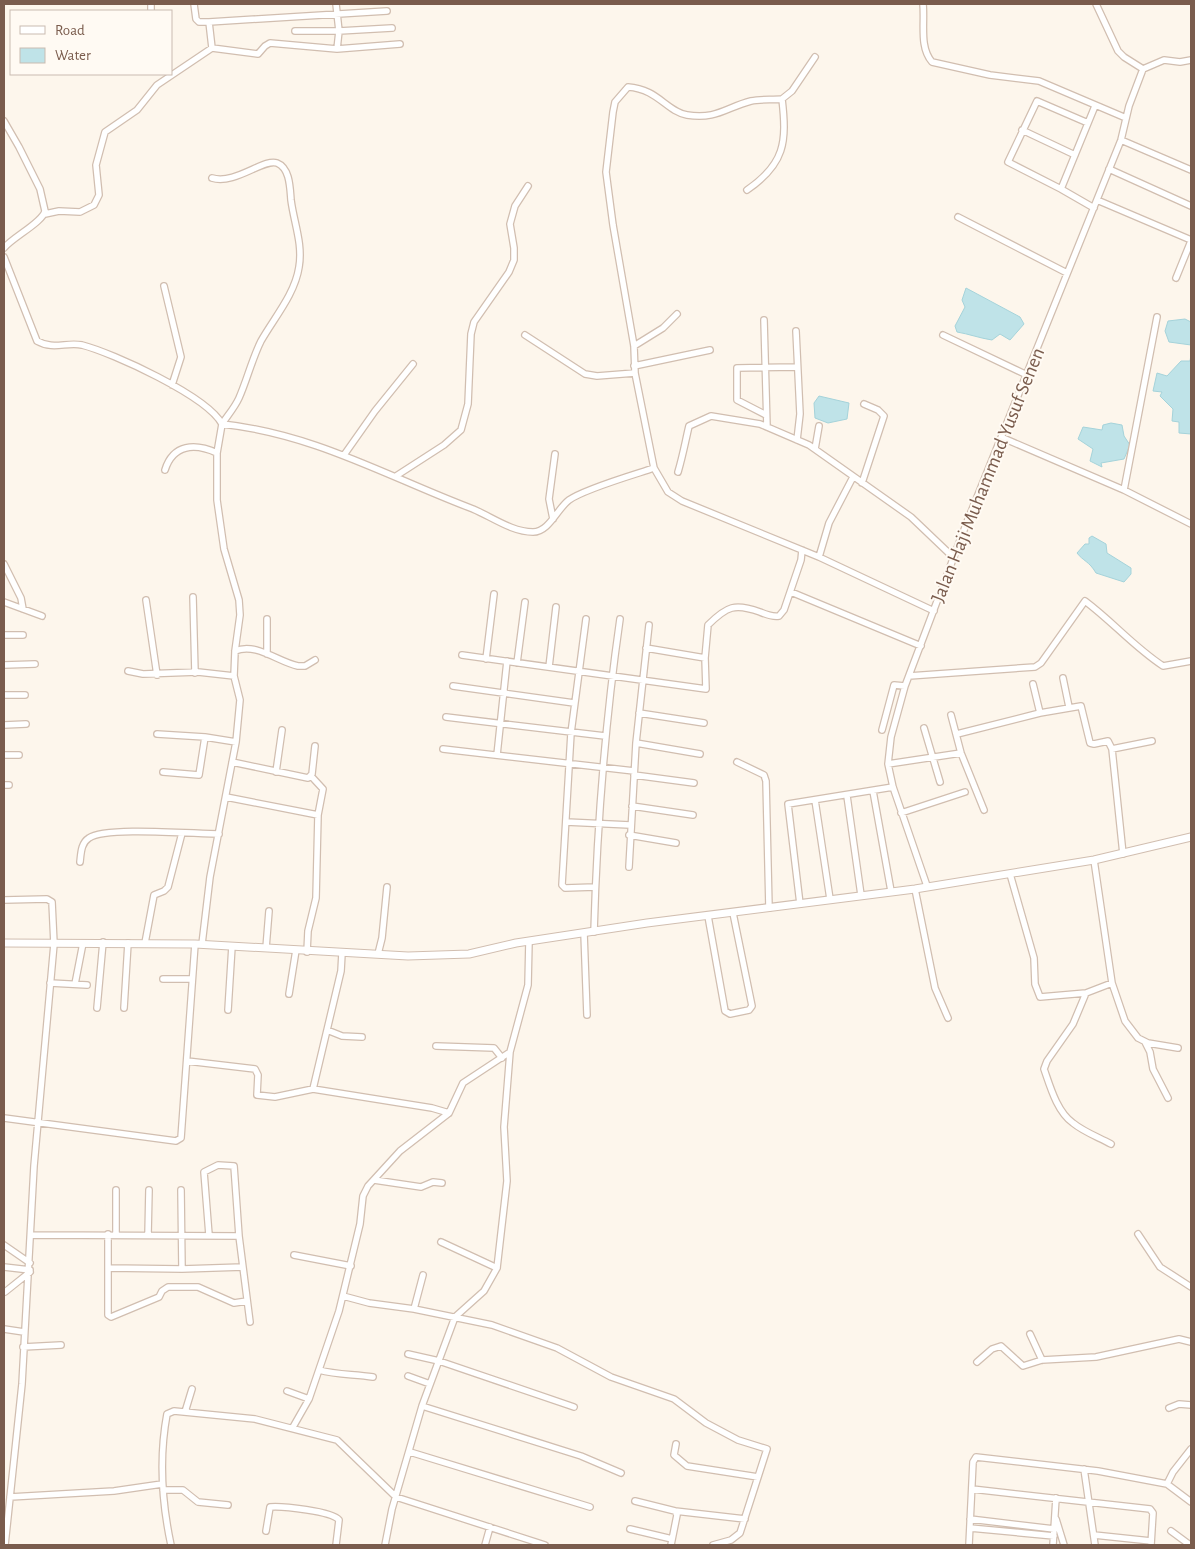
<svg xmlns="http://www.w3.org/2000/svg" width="1195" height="1549" font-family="'Alegreya Sans',sans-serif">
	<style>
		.water { fill: #bfe3e8; stroke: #a5d3da }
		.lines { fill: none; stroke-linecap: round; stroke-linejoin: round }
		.minor-casing { stroke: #d1beb0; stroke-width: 8 }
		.tertiary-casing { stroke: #d1beb0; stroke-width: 9 }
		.minor { stroke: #fff; stroke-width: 5.5 }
		.tertiary { stroke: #fff; stroke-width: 7 }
		.labels { text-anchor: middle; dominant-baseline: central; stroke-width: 4; stroke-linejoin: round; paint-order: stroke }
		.street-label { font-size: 20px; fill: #7a5c4d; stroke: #fffaf3 }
	</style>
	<rect width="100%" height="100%" fill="#fdf6ec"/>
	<path class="water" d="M966 288 1020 317 1024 324 1010 340 1000 334 992 340C979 338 969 334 957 332L955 326 965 307 962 300Z
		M1185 319 1191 322V345L1169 342 1165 331 1168 321Z
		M1191 355V434L1179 433V422L1172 421 1173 409 1160 396 1162 392 1153 391 1157 373 1167 376 1181 361H1190Z
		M819 396 849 403 847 419 828 423 815 418 814 403Z
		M1111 423 1122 425 1124 436 1130 445 1124 459 1101 463 1102 467 1090 461 1093 449 1078 439 1083 427 1102 430 1103 425Z
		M1092 536 1106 544 1107 553 1131 568V574L1124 582 1096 573C1089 561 1083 561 1077 553L1085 544H1089V538Z"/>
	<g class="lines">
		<g class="minor-casing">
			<path id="minor" d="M336 4 339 31 337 49
				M923 4C925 23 919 47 932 62L990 75 1039 81 1126 118
				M1096 4 1118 51 1124 57 1143 69
				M151 10V4
				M209 22 387 11
				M295 31H339L392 28
				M212 48 258 54 265 46 270 43 337 49 400 44
				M1143 69 1164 60 1180 62 1191 60
				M782 99 792 91 815 57
				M4 121 19 147 40 189 45 211C43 222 13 237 4 248
				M1088 123 1037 101 1008 162 1061 189 1095 106
				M1022 130 1075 155
				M1121 140 1191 170
				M1109 169 1191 206
				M212 178C235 185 264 158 277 163 290 168 290 188 291 200 294 223 303 244 299 267 295 294 274 318 261 341 252 359 247 380 239 398 235 407 228 415 222 424 315 434 388 477 473 509 492 517 512 532 533 532 549 532 557 509 569 500 584 489 633 475 654 468
				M1061 189 1094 208
				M747 190C785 164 787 142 782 99 772 100 760 99 751 101 727 107 716 120 687 115 666 111 658 89 628 87L615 102 613 112 606 172 613 225 634 346 635 373 654 468 668 492 682 501 819 557 934 611
				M1097 200 1191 240
				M45 214 59 211 80 212 94 205 99 195 96 165 105 132 137 110 157 85 212 48 209 22H199L196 19 194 4
				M958 217 1067 273
				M4 257 37 341C53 350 66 342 82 345 113 353 207 396 222 424L217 453V500L224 549 239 600 240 615 235 651 234 676 240 700 236 742 210 877 202 944
				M1176 278 1191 241
				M164 286 181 357 172 385
				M764 320 767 427
				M796 331 800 414 797 440
				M525 335 585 374 597 376 635 373
				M943 335 1027 375
				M634 346 663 328 677 314
				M634 366 710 350
				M766 415 737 400V368L797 367
				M1003 438 1124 490 1191 524
				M815 449 819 426
				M344 455 375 411 413 364
				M165 470C173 444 195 443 217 453
				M678 472C683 455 685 443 689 426L711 416 760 424 809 445 911 517 954 558
				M396 476 444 445 461 430 468 404 471 334 474 322 509 272 514 260V248L510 224 515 206 528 186
				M862 483 884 416 878 410 864 404
				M1124 490 1157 317
				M553 519 549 499 555 454
				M819 557 829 523 853 477
				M4 564 21 598 23 609
				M791 592 921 646
				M193 597 195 673
				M146 600 157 675
				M4 602 42 616
				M586 619 571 733 562 885 565 888 595 887
				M4 635H23
				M646 648 705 658
				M235 651C256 642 278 662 298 666H305L315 660
				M267 654V619
				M462 655 706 689 705 658 708 625C727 606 735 603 760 612 767 615 773 617 779 616L784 610 801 560 802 550
				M486 659 494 594
				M517 663 525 602
				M4 665 35 664
				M549 667 556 607
				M128 671 143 674 198 672 234 676
				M909 676 1035 667 1041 663 1085 601C1113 622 1134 647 1163 666L1191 661
				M1063 678 1069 707
				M1033 684 1040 713
				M453 686 574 703
				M4 695H25
				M639 713 704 723
				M951 715 961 753 984 810
				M446 717 605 736
				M4 725 26 724
				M924 728 940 782
				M882 730 894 685 905 686
				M157 734 205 737 236 742
				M957 734 1040 713 1081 706 1090 743 1094 744 1108 741 1112 749 1123 854
				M636 743 700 754
				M443 749 634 771
				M1112 749 1152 741
				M4 755H19
				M497 755 507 661
				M232 762 308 778 312 774 315 746
				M737 762 764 775 766 781 769 908
				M888 764 961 753
				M163 772 199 775 205 737
				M276 772 282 730
				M634 775 694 783
				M311 776 323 789 318 815
				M4 785H9
				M873 791 891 891
				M847 796 861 895
				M226 797 318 815 316 898 308 931 307 952
				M815 800 830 899
				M632 806 693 815
				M901 813 965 792
				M566 822 630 825
				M629 835 676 843
				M1094 860 1112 983 1125 1021 1138 1038 1148 1043 1178 1048
				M80 862C81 853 81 843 89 838 105 826 195 834 219 834
				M629 867 636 743 649 625
				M1010 874 1034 958 1035 984 1040 997 1086 993
				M927 886 893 787 888 764 891 737 905 686 967 522 1121 140 1129 106 1143 69
				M915 889 935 988 948 1018
				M4 900 47 899 52 902 54 944 34 1166 22 1384 5 1545
				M800 904 788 804 893 787
				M708 916 725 1011 730 1014 749 1010 752 1006 733 913
				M594 932C597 826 605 723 620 619
				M584 933 587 1015
				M145 943 154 895 164 891 168 887 182 833
				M266 948 269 911
				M378 954 382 938 387 887
				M163 979H192
				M50 983 87 985
				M75 984 83 943
				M289 994 296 950
				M97 1008 103 942
				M124 1008 128 943
				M228 1010 232 946
				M327 1030 342 1036 362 1037
				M1145 1042 1150 1052 1153 1069 1168 1098
				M436 1046 494 1048 502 1058
				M187 1061 255 1069 258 1075 257 1095 275 1097 313 1089 432 1108 449 1113
				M313 1089 341 971 342 953
				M4 1118 176 1141 181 1138 195 944
				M1111 1144C1098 1137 1084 1132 1073 1123 1057 1112 1050 1086 1044 1069L1047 1061 1073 1024 1086 993 1112 983
				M374 1180 421 1187 433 1182 442 1183
				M108 1234V1315L111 1317 159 1297 162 1291 168 1287H198L234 1303 247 1301
				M116 1234V1190
				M1138 1234 1160 1267 1191 1287
				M31 1235 239 1236 250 1322
				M148 1235 149 1190
				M209 1235 204 1172 218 1165 234 1166 239 1236
				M441 1242 497 1268
				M4 1245 30 1263
				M294 1255 351 1266
				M4 1267 30 1270
				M108 1268 182 1269 181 1190
				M182 1269 243 1267
				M5 1292 30 1272
				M343 1296 369 1303 414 1309 492 1325 557 1348 611 1377 674 1399 706 1423 738 1440 767 1449 740 1533 731 1540 713 1545
				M414 1309 423 1275
				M4 1329 24 1332
				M1030 1334 1042 1360
				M23 1347 61 1345
				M408 1354 439 1361 574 1407
				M977 1362 992 1349 1001 1346 1023 1366 1042 1360 1096 1357 1179 1339 1191 1342
				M319 1370C337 1375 354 1374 373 1377
				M408 1376 430 1384
				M287 1391 309 1399
				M422 1406 581 1456 621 1473
				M1169 1408 1179 1404 1191 1405
				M185 1412 192 1389
				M293 1427 309 1399 339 1311 360 1224 363 1196 368 1186 400 1151 449 1113 463 1083 510 1052 528 985 529 941
				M676 1444 674 1455 687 1466 758 1477
				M1191 1449 1173 1472 1167 1484 1191 1502
				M410 1452 590 1507
				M1084 1469 1095 1545
				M972 1489 1150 1509 1153 1513 1151 1545
				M163 1490H183L198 1502 228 1505
				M10 1497 114 1491 162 1484
				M635 1501 675 1511 677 1515 671 1545
				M675 1511 745 1519
				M970 1519 1054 1529
				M1056 1519 1064 1545
				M970 1528 1054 1536
				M630 1529 672 1539
				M266 1531 270 1507C282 1506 332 1511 339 1520L336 1545
				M1171 1531 1190 1545
				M1094 1535 1151 1541
				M171 1545C162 1503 159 1457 167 1414L174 1411 255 1419 337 1440 396 1497 545 1545
				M385 1545 392 1509 422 1406 455 1317 484 1291 497 1268 507 1181 504 1127 510 1052
				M485 1545 490 1527
				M969 1545 973 1462 976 1457 1098 1471 1167 1484
				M1053 1545 1056 1498"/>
		</g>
		<g class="tertiary-casing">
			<path id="tertiary" d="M4 943 195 944 408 956 469 954 516 943 647 923 915 889 1094 860 1191 837"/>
		</g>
		<use href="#minor" class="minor"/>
		<use href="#tertiary" class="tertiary"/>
	</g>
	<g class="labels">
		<g class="street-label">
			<text transform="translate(988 475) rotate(-68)">Jalan Haji Muhammad Yusuf Senen</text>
		</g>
	</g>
	<rect width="1195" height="1549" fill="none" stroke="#7a5c4d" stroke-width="10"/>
	<rect x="10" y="10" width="162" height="65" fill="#fffaf3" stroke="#cabbb1"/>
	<rect x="20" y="26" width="25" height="8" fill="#ffffff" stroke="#cabbb1"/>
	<text x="55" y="35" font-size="15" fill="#7a5c4d">Road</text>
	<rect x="20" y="48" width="25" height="15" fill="#bfe3e8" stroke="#cabbb1"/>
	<text x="55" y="60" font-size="15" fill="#7a5c4d">Water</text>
</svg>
